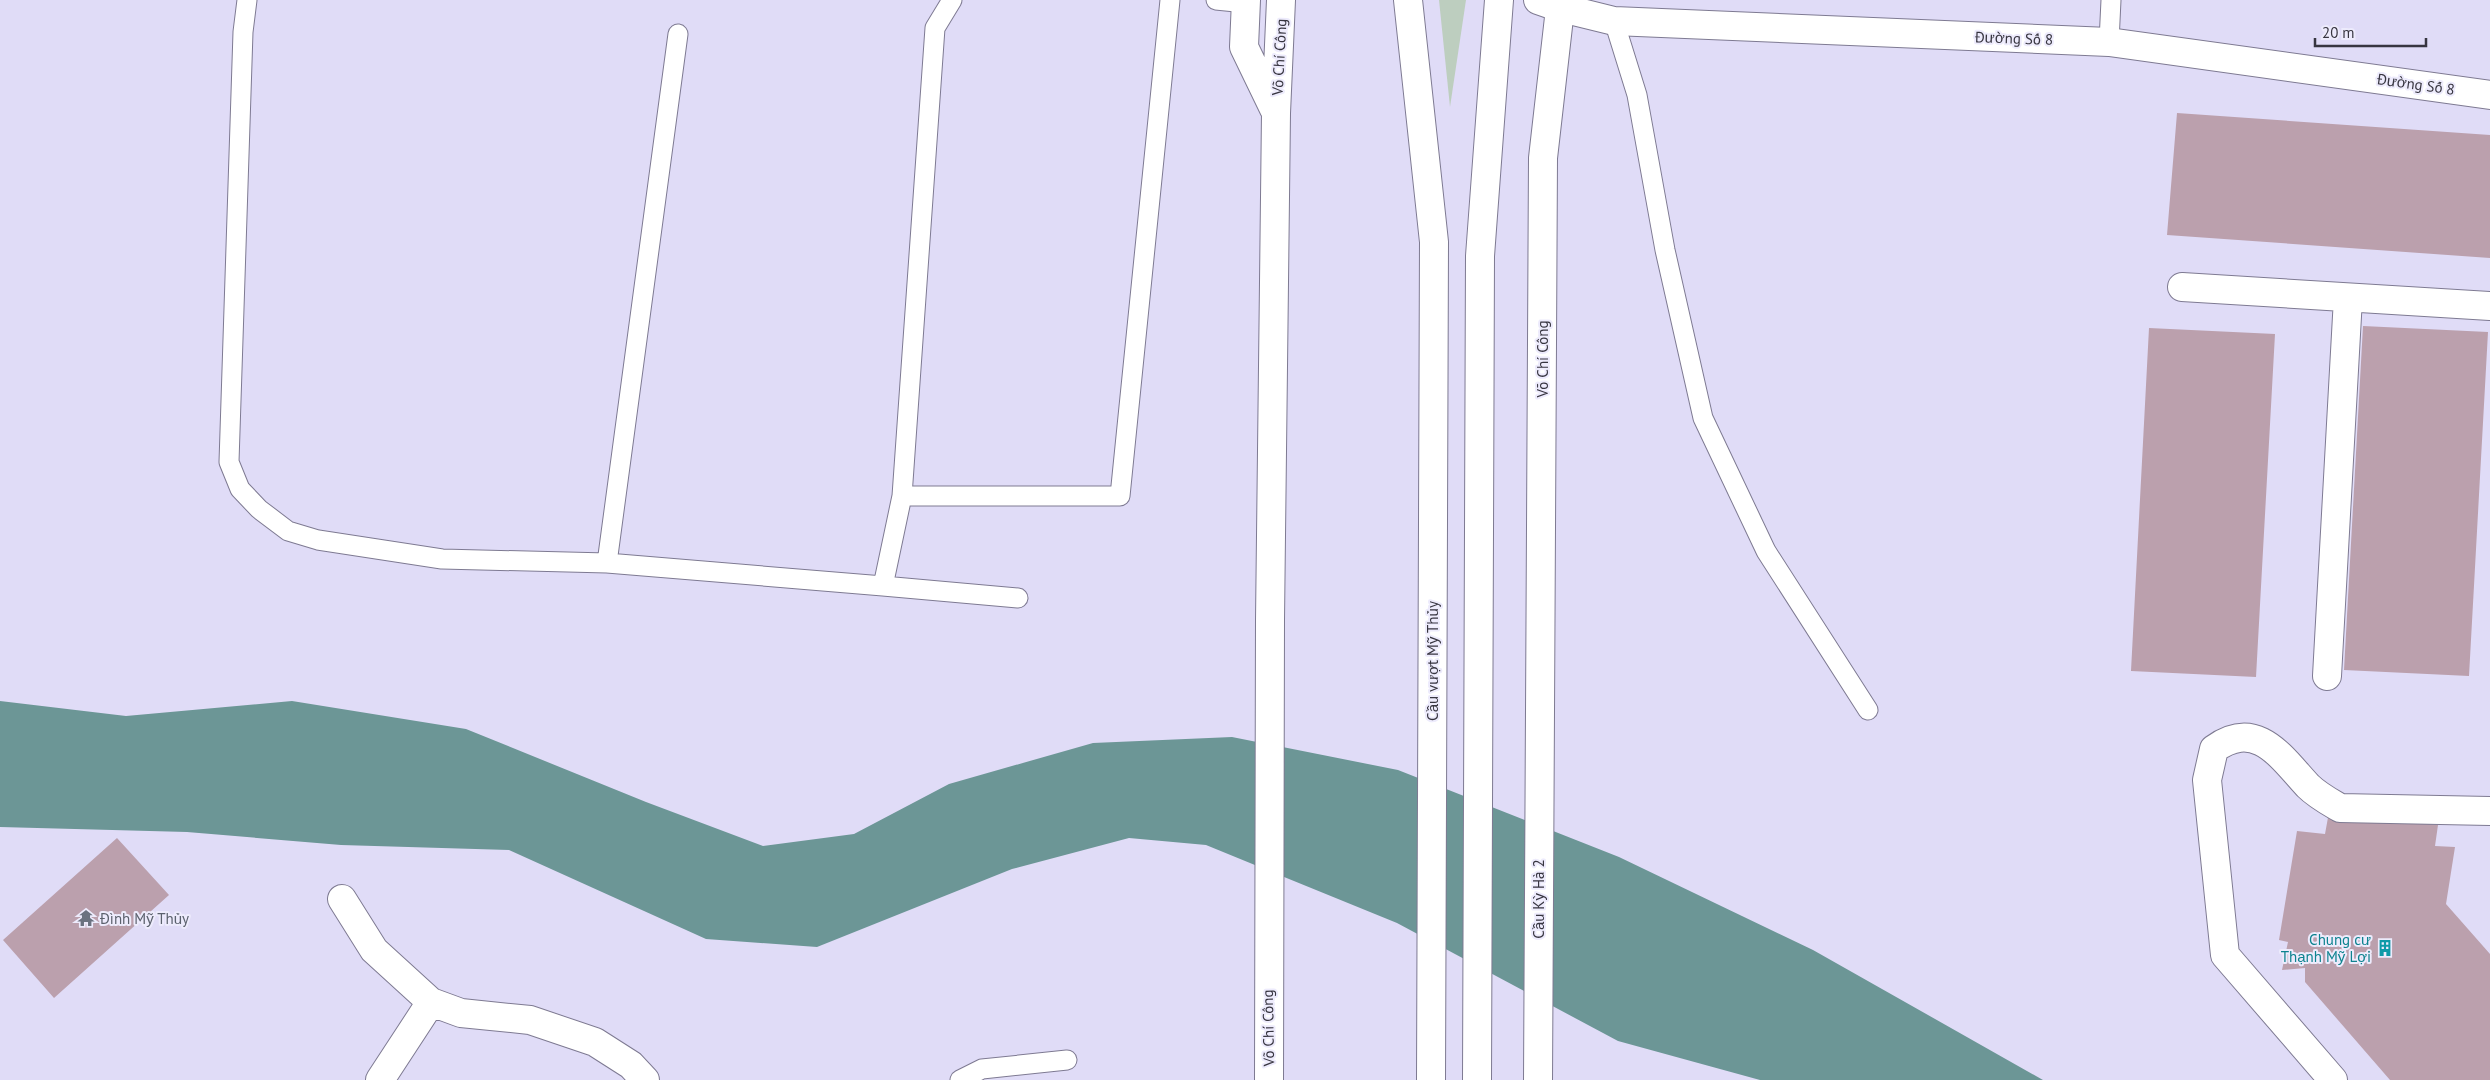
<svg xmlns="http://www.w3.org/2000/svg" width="2490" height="1080" font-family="'PT Sans',sans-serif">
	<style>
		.green { fill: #bdcebf }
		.water { fill: #6c9696 }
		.building { fill: #bba0ad }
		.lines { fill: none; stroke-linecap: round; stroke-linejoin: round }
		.service-casing { stroke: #7e7a92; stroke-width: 21 }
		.minor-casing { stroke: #7e7a92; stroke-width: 30 }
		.primary-casing { stroke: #7e7a92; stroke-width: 30 }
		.trunk-casing { stroke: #7e7a92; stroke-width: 30 }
		.service { stroke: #fff; stroke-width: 19 }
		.minor { stroke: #fff; stroke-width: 28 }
		.primary { stroke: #fff; stroke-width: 28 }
		.trunk { stroke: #fff; stroke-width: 28 }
		.labels { text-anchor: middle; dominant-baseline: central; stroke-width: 4; stroke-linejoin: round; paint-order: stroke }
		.street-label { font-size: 15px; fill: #373540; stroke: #edebfc }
		.worship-label { font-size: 15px; fill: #5b616d; stroke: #edebfc; text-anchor: start }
		.culture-label { font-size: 15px; fill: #0d838f; stroke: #edebfc; text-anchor: end }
	</style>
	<rect width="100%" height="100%" fill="#e0dcf7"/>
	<path class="green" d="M1439 0H1466L1450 107Z"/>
	<path class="water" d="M0 701 126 716 292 701 466 729 646 802 763 846 854 834 949 784 1093 743 1232 737 1398 770 1619 857 1813 950 2043 1080H1760L1618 1041 1397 923 1206 845 1129 838 1012 869 817 947 706 939 509 850 341 845 187 832 0 827Z"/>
	<path class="building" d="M2177 113 2490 135V258L2167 235Z
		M2363 326 2488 332 2469 676 2344 670Z
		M2149 328 2275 334 2256 677 2131 671Z
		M2329 812 2438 825 2435 846 2455 847 2446 904 2490 954V1080H2390L2305 982V968L2282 970 2288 942 2279 940 2297 831 2325 834Z
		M117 838 169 895 54 998 3 940Z"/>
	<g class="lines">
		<g class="service-casing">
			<path id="service" d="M247 0 243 32 229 462 240 489 259 509 288 531 318 540 442 559 607 563 883 586 902 496H1120L1170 0
				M1216 0 1246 3
				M1614 21 1637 95 1665 250 1703 418 1766 551 1868 710
				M2109 42 2111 0
				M902 496 935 28 952 0
				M607 563 678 34
				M883 586 1018 598
				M960 1080 982 1069 1067 1060"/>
		</g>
		<g class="minor-casing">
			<path id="minor" d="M1538 0 1561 8 1614 21 2109 42 2490 95
				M2182 287 2490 306
				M2327 676 2348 298
				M342 899 374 950 431 1002
				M380 1080 431 1002 461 1013 530 1020 595 1042 631 1065 645 1080
				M2333 1080 2225 955 2207 780 2214 749C2257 718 2281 757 2308 786 2317 795 2328 801 2340 808L2490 811"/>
		</g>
		<g class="primary-casing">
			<path id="primary" d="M1246 0 1244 47 1274 109
				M1269 1080 1270 620 1276 113 1281 0
				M1538 1080 1543 158 1561 0"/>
		</g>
		<g class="trunk-casing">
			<path id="trunk" d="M1408 0 1434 242 1431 1080
				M1477 1080 1480 256 1499 0"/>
		</g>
		<use href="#service" class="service"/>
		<use href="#minor" class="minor"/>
		<use href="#primary" class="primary"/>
		<use href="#trunk" class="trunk"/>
	</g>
	<defs>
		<g id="temple-bare" transform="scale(1.35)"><path d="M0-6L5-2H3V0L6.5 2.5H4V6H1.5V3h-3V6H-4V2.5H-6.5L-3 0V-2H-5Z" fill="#6b7280" stroke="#edebfc" stroke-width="2.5" paint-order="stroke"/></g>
		<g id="building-bare" transform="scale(1.35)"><path d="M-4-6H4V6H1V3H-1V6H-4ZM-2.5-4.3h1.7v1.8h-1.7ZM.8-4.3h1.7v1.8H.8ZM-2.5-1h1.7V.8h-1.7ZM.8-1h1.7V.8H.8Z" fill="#0f9aa8" stroke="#edebfc" stroke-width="2.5" paint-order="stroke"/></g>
	</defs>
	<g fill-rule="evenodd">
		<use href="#temple-bare" x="86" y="918"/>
		<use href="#building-bare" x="2385" y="948"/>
	</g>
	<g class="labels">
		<g class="street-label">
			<text transform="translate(2014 38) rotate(2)">Đường Số 8</text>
			<text transform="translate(1279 57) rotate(-87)">Võ Chí Công</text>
			<text transform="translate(2416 84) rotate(8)">Đường Số 8</text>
			<text transform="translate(1542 359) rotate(-90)">Võ Chí Công</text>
			<text transform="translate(1432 661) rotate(-90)">Cầu vượt Mỹ Thủy</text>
			<text transform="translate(1538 899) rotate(-90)">Cầu Kỳ Hà 2</text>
			<text transform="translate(1268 1028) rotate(-91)">Võ Chí Công</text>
		</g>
		<g class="worship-label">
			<text x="100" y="918">Đình Mỹ Thủy</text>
		</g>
		<g class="culture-label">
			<text x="2371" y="939">Chung cư<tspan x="2371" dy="17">Thạnh Mỹ Lợi</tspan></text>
		</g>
	</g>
	<path d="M2315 38v8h111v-8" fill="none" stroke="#373540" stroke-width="2.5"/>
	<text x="2322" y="38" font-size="15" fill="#373540" stroke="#edebfc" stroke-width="4" paint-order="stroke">20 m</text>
</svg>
